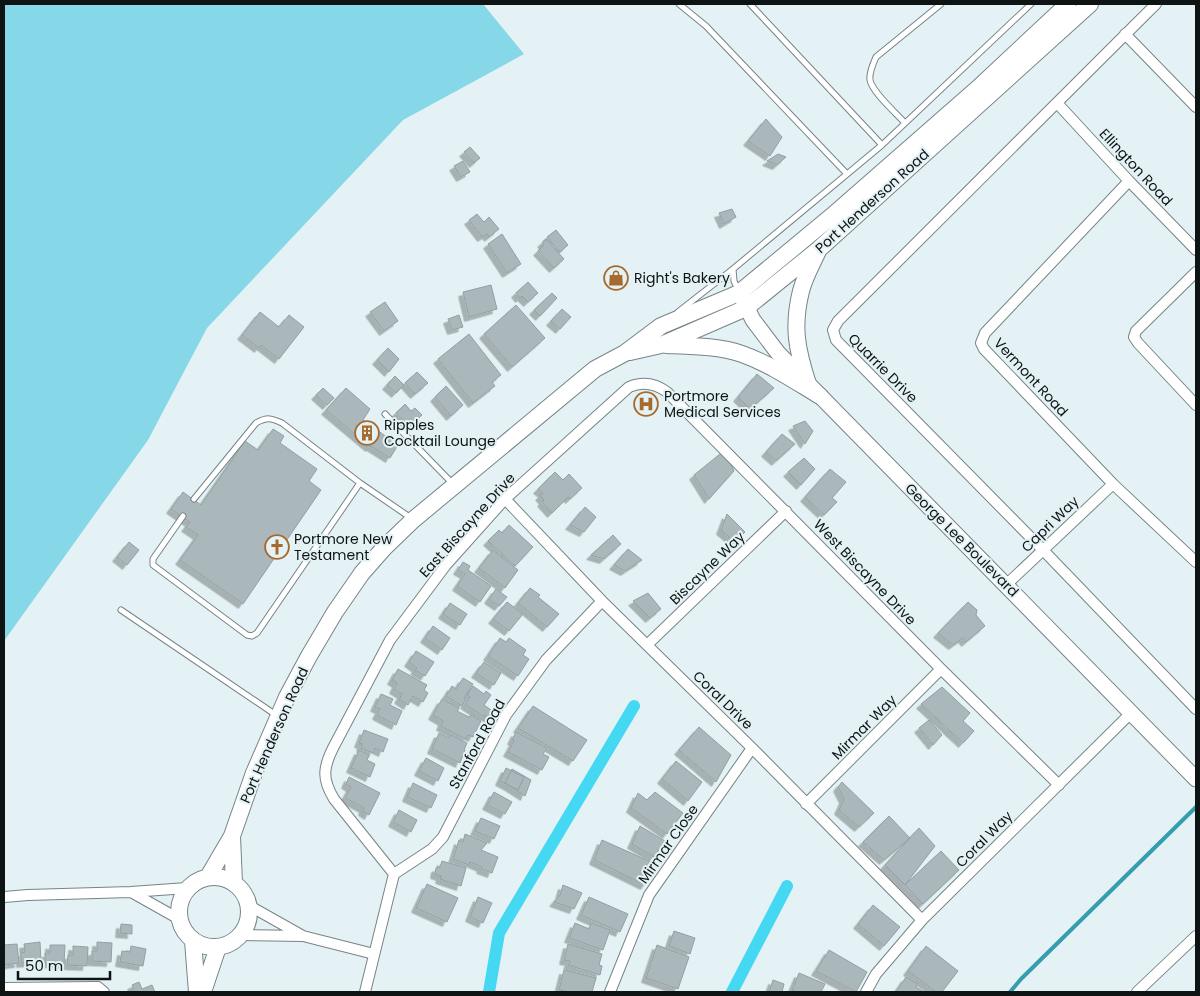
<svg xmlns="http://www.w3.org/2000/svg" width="1200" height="996" font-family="Poppins,sans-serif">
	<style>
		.green { fill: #86d7e8 }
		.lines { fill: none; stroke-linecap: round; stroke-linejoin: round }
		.stream { stroke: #349db0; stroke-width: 4 }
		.canal { stroke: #45d8f3; stroke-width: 12 }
		.building { fill: #aab8bb; stroke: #92a0a3; filter: url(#shadow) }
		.service-casing { stroke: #778487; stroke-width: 7 }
		.minor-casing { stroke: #778487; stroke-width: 12 }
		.secondary-casing { stroke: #778487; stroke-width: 17 }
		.primary-casing { stroke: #778487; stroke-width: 18 }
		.service { stroke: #fff; stroke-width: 5 }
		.minor { stroke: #fff; stroke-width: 10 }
		.secondary { stroke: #fff; stroke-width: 15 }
		.primary { stroke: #fff; stroke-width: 16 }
		.labels { text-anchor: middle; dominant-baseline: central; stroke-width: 4; stroke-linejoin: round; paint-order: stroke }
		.street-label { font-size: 14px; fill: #0e1314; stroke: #e4f2f5 }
		.poi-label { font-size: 14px; fill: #0e1314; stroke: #e4f2f5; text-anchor: start }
	</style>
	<defs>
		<filter id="shadow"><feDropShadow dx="-4.5" dy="4.5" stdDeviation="0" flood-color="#0004"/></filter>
	</defs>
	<rect width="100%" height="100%" fill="#e4f2f5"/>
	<path class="green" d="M4 4H483L524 54 403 120 207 328 148 440 4 641Z"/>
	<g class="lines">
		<path class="stream" d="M1010 992 1021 979 1196 807"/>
		<path class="canal" d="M489 992 499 933 634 706
			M732 992 787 886"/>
	</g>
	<path class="building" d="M766 119 782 137 770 156 748 141Z
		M470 147 480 158 474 163 464 152Z
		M778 154 786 157 777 165 767 161Z
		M463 161 470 172 461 177 454 166Z
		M732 209 736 217 724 224 719 213Z
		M477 214 484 222 489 217 499 229 489 237 487 234 482 237 469 220Z
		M556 230 568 245 560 252 547 237Z
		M502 234 521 264 507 273 488 244Z
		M546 239 564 259 554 268 538 251 544 245 542 243Z
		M528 282 538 293 528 302 522 296 520 298 516 293Z
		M491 285 497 309 469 317 463 292Z
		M552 293 557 298 540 316 534 310Z
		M385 302 398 321 384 331 370 312Z
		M516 305 545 338 512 367 484 334Z
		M562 309 571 317 560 329 551 321Z
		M260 312 279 327 289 315 304 327 279 359 261 345 259 348 242 335Z
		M459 315 463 327 452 330 448 319Z
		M469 334 501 375 492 382 495 386 473 403 438 359Z
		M388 348 399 359 389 372 377 360Z
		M417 372 428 383 415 394 405 383Z
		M757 374 774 388 750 409 738 397Z
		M395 376 404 385 396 393 387 385Z
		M446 386 463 405 451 416 435 397Z
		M323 388 334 398 327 405 316 395Z
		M346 388 370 409 363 420 398 445 390 458 371 446 370 447 326 410Z
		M405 404 411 411 415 408 422 415 409 427 396 413Z
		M805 421 813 431 805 444 793 426Z
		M273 429 284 436 280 443 317 469 309 481 321 490 243 604 180 560 198 535 186 527 190 522 171 509 183 492 201 505 245 441 258 450Z
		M782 434 795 444 776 461 766 452Z
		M725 450 734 471 709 499 694 475Z
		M804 458 815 469 801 485 788 472Z
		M830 469 846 482 832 498 837 502 824 515 805 497Z
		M555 472 563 480 569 474 582 488 570 499 568 497 552 513 542 502 544 500 540 496 543 493 538 489Z
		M585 507 596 517 584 532 570 525Z
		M727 514 745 532 735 542 721 530Z
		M509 525 533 547 515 566 488 541 499 530 502 533Z
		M613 535 621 544 604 559 591 555Z
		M129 542 139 550 127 565 117 557Z
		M628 549 642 560 625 571 614 565Z
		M493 550 518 570 505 588 479 568Z
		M463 562 470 566 468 570 491 586 480 602 457 586 465 574 458 570Z
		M530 588 540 595 538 597 559 614 547 627 518 603Z
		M496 589 507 597 499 606 489 599Z
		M648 593 661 609 650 618 633 601Z
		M507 602 523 614 509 631 493 619Z
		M968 602 977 610 976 615 985 626 966 642 963 638 953 645 938 633Z
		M450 603 467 614 460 625 443 614Z
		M433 626 450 638 442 650 425 638Z
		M500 638 506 642 509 638 526 650 523 655 529 659 518 676 488 656Z
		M416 651 434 662 425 676 415 670 417 668 409 662Z
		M484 662 501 673 494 685 476 673Z
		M398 669 427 685 424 690 428 693 423 702 413 696 408 705 399 699 402 694 394 689 397 683 392 680Z
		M463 678 473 684 464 698 466 699 462 706 446 696 452 686 456 689Z
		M473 686 484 694 486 691 491 695 484 705 494 712 489 718 485 715 484 717 465 704 470 697 467 695Z
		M942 687 970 713 963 721 974 731 963 743 921 704Z
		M381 694 393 699 390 705 402 711 396 725 377 715 380 709 375 707Z
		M442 699 459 708 457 711 469 717 471 715 481 721 473 737 468 735 465 739 441 726 443 721 433 715Z
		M533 706 587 740 573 761 518 728Z
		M929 720 942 735 933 745 919 728Z
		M699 727 731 755 716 782 679 750Z
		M364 730 388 739 383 752 375 748 373 753 361 748 362 744 359 743Z
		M516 732 547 748 543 754 549 757 542 770 508 752 514 741 512 740Z
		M439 733 449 738 451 735 467 743 464 750H465L460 763 432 749Z
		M359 750 369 755 367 760 375 764 370 777 351 768Z
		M426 758 444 768 438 781 419 771Z
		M676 761 702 782 688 801 662 779Z
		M506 768 524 777 518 790 500 781Z
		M512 769 531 780 525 796 505 783Z
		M349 777 380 793 369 815 363 811 364 808 345 798 351 787 346 784Z
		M842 782 874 813 859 827 839 810 844 799 838 787Z
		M413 783 437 795 431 808 407 797Z
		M494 792 512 802 505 814 487 805Z
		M655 792 683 813 667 834 631 808 638 793 647 800Z
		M399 810 417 820 411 832 393 822Z
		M889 816 910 838 884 860 863 842Z
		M481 818 500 826 494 839 475 831Z
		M640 826 665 841 654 857 632 844Z
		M919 828 935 846 905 885 885 865Z
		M465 834 487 843 481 850 498 857 492 873 481 869 482 867 470 862 469 865 453 859 459 840 463 842Z
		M602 840 658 865 645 885 594 860Z
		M941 851 959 870 923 904 905 885Z
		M442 861 466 868 461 886 440 879 441 876 435 874 436 868 440 867Z
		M427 884 458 898 447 922 416 908Z
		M563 885 582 893 574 909 554 902 560 895Z
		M478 897 492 903 483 923 470 917Z
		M589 897 628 914 620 932 581 915Z
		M873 905 900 927 884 946 858 924Z
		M575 923 589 929 591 923 610 930 603 950 569 938Z
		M121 924 132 925V934L120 933Z
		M674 931 695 938 690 954 669 946Z
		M40 942 41 961 21 963V953L25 952 24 944Z
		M97 942 112 943 111 962 92 961V951H97Z
		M17 944 19 963 4 965V945Z
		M568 944 602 954 599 965 602 966 600 975 568 965 570 961 564 960Z
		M50 945H65L64 964 45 963V953H50Z
		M657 945 689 957 678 989 646 978Z
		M73 946 88 947 87 966 67 965 68 955H73Z
		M131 946 146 949 143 966 120 962 122 951 130 952Z
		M926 946 958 971 942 992H936L908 971Z
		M829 950 867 972 856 992 816 971Z
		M564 970 596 978 592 992H570L559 990Z
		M799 973 825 984 821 992H797L792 990Z
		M906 977 918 984 916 987 924 992H896Z
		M773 980 784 984 782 992H769Z
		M139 982 142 989 152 985 155 992H135L132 985Z"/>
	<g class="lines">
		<g class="service-casing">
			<path id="service" d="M679 4 706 26 847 174
				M750 4 882 145
				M905 123C897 114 872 92 870 80 869 72 873 64 876 57L941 4
				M733 269 734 281 738 290
				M678 312 733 269 882 145 1031 4
				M385 414 452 483
				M194 499 256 423C267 417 271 418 282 423L360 483 411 518
				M183 516 153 559V565L247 635 252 636 257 633 360 483
				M121 610 276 715"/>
		</g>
		<g class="minor-casing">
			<path id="minor" d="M1156 4 838 321 833 330 836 340 1043 550 1196 709
				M1125 34 1196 107
				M1057 103 1129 181 1196 250
				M1129 181 985 333 981 343 984 349 1113 484 1196 562
				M1196 272 1136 331 1134 337 1138 343 1196 405
				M505 499 602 601 752 748 922 920
				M1006 585 1113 484
				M647 645 786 511
				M806 804 941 669
				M394 874 334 799C322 779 323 768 333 748L390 640 446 565 505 499 629 387C643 381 656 384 667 392L941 669 1059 785
				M394 874 432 849 443 837 506 715 546 660 602 601
				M4 897 28 895 131 892
				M179 919 131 892 187 888
				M241 935 303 936 248 905
				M303 936 374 954
				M4 988 98 987 104 992
				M365 992 394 874
				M610 992 649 895 752 748
				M866 992 876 974 922 920 1131 713
				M1137 992 1196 936"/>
		</g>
		<g class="secondary-casing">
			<path id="secondary" d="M742 298 753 320 778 353 1196 779"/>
		</g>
		<g class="primary-casing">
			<path id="primary" d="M666 345C691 346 719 346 742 354 770 364 795 381 820 396
				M630 352 661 345 746 308 819 249 1090 4
				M808 384C797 350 792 327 801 291 804 278 812 264 818 251
				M232 836 234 883
				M179 912a35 35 0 1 1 70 0a35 35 0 1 1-70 0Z
				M208 877 232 836 254 773 287 697 309 656 335 612 362 573 384 548 413 520 595 369 625 353 661 326 739 293 832 216 977 89 1068 4
				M193 941 197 992
				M203 992 218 947"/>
		</g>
		<use href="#service" class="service"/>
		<use href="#minor" class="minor"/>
		<use href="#secondary" class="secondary"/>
		<use href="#primary" class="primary"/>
	</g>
	<defs>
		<g id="shop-ring" transform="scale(1.25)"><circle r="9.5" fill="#e4f2f5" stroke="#a76a2e" stroke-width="1.5"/><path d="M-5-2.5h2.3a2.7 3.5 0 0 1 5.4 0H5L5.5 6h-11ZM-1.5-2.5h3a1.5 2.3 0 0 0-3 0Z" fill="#a76a2e"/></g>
		<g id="hospital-ring" transform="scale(1.25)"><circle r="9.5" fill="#e4f2f5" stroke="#a76a2e" stroke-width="1.5"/><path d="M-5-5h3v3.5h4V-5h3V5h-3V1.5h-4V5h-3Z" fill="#a76a2e"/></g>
		<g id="building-ring" transform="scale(1.25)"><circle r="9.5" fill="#e4f2f5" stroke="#a76a2e" stroke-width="1.5"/><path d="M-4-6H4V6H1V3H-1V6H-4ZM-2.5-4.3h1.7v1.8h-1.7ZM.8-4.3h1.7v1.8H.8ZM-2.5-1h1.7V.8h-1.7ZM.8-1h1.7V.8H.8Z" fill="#a76a2e"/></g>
		<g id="church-ring" transform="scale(1.25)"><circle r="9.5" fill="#e4f2f5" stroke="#a76a2e" stroke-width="1.5"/><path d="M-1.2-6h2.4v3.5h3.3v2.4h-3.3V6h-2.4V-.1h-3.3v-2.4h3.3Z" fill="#a76a2e"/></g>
	</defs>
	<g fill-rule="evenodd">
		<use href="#shop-ring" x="616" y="278"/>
		<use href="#hospital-ring" x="646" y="404"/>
		<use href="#building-ring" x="367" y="433"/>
		<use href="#church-ring" x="277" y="547"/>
	</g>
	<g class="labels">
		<g class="street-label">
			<text transform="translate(1136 167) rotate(47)">Ellington Road</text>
			<text transform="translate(872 201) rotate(-42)">Port Henderson Road</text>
			<text transform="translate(883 368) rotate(45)">Quarrie Drive</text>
			<text transform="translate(1031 377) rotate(47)">Vermont Road</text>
			<text transform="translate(1050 524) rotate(-44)">Capri Way</text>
			<text transform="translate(467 525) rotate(-48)">East Biscayne Drive</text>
			<text transform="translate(962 540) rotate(45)">George Lee Boulevard</text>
			<text transform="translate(707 568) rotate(-44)">Biscayne Way</text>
			<text transform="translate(865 572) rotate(46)">West Biscayne Drive</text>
			<text transform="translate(723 700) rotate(44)">Coral Drive</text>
			<text transform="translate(864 727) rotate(-45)">Mirmar Way</text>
			<text transform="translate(274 735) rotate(-66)">Port Henderson Road</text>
			<text transform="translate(477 744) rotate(-61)">Stanford Road</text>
			<text transform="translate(984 839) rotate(-45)">Coral Way</text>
			<text transform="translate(668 844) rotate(-55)">Mirmar Close</text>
		</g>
		<g class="poi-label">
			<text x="634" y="278">Right's Bakery</text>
			<text x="664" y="396">Portmore<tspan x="664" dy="16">Medical Services</tspan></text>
			<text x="384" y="425">Ripples<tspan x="384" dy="16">Cocktail Lounge</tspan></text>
			<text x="294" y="539">Portmore New<tspan x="294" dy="16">Testament</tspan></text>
		</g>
	</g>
	<rect width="1200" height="996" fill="none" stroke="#0e1314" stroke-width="10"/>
	<path d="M18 971v8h92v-8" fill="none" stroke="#0e1314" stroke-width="2.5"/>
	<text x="25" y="971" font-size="15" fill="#0e1314" stroke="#e4f2f5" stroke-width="4" paint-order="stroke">50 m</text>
</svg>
